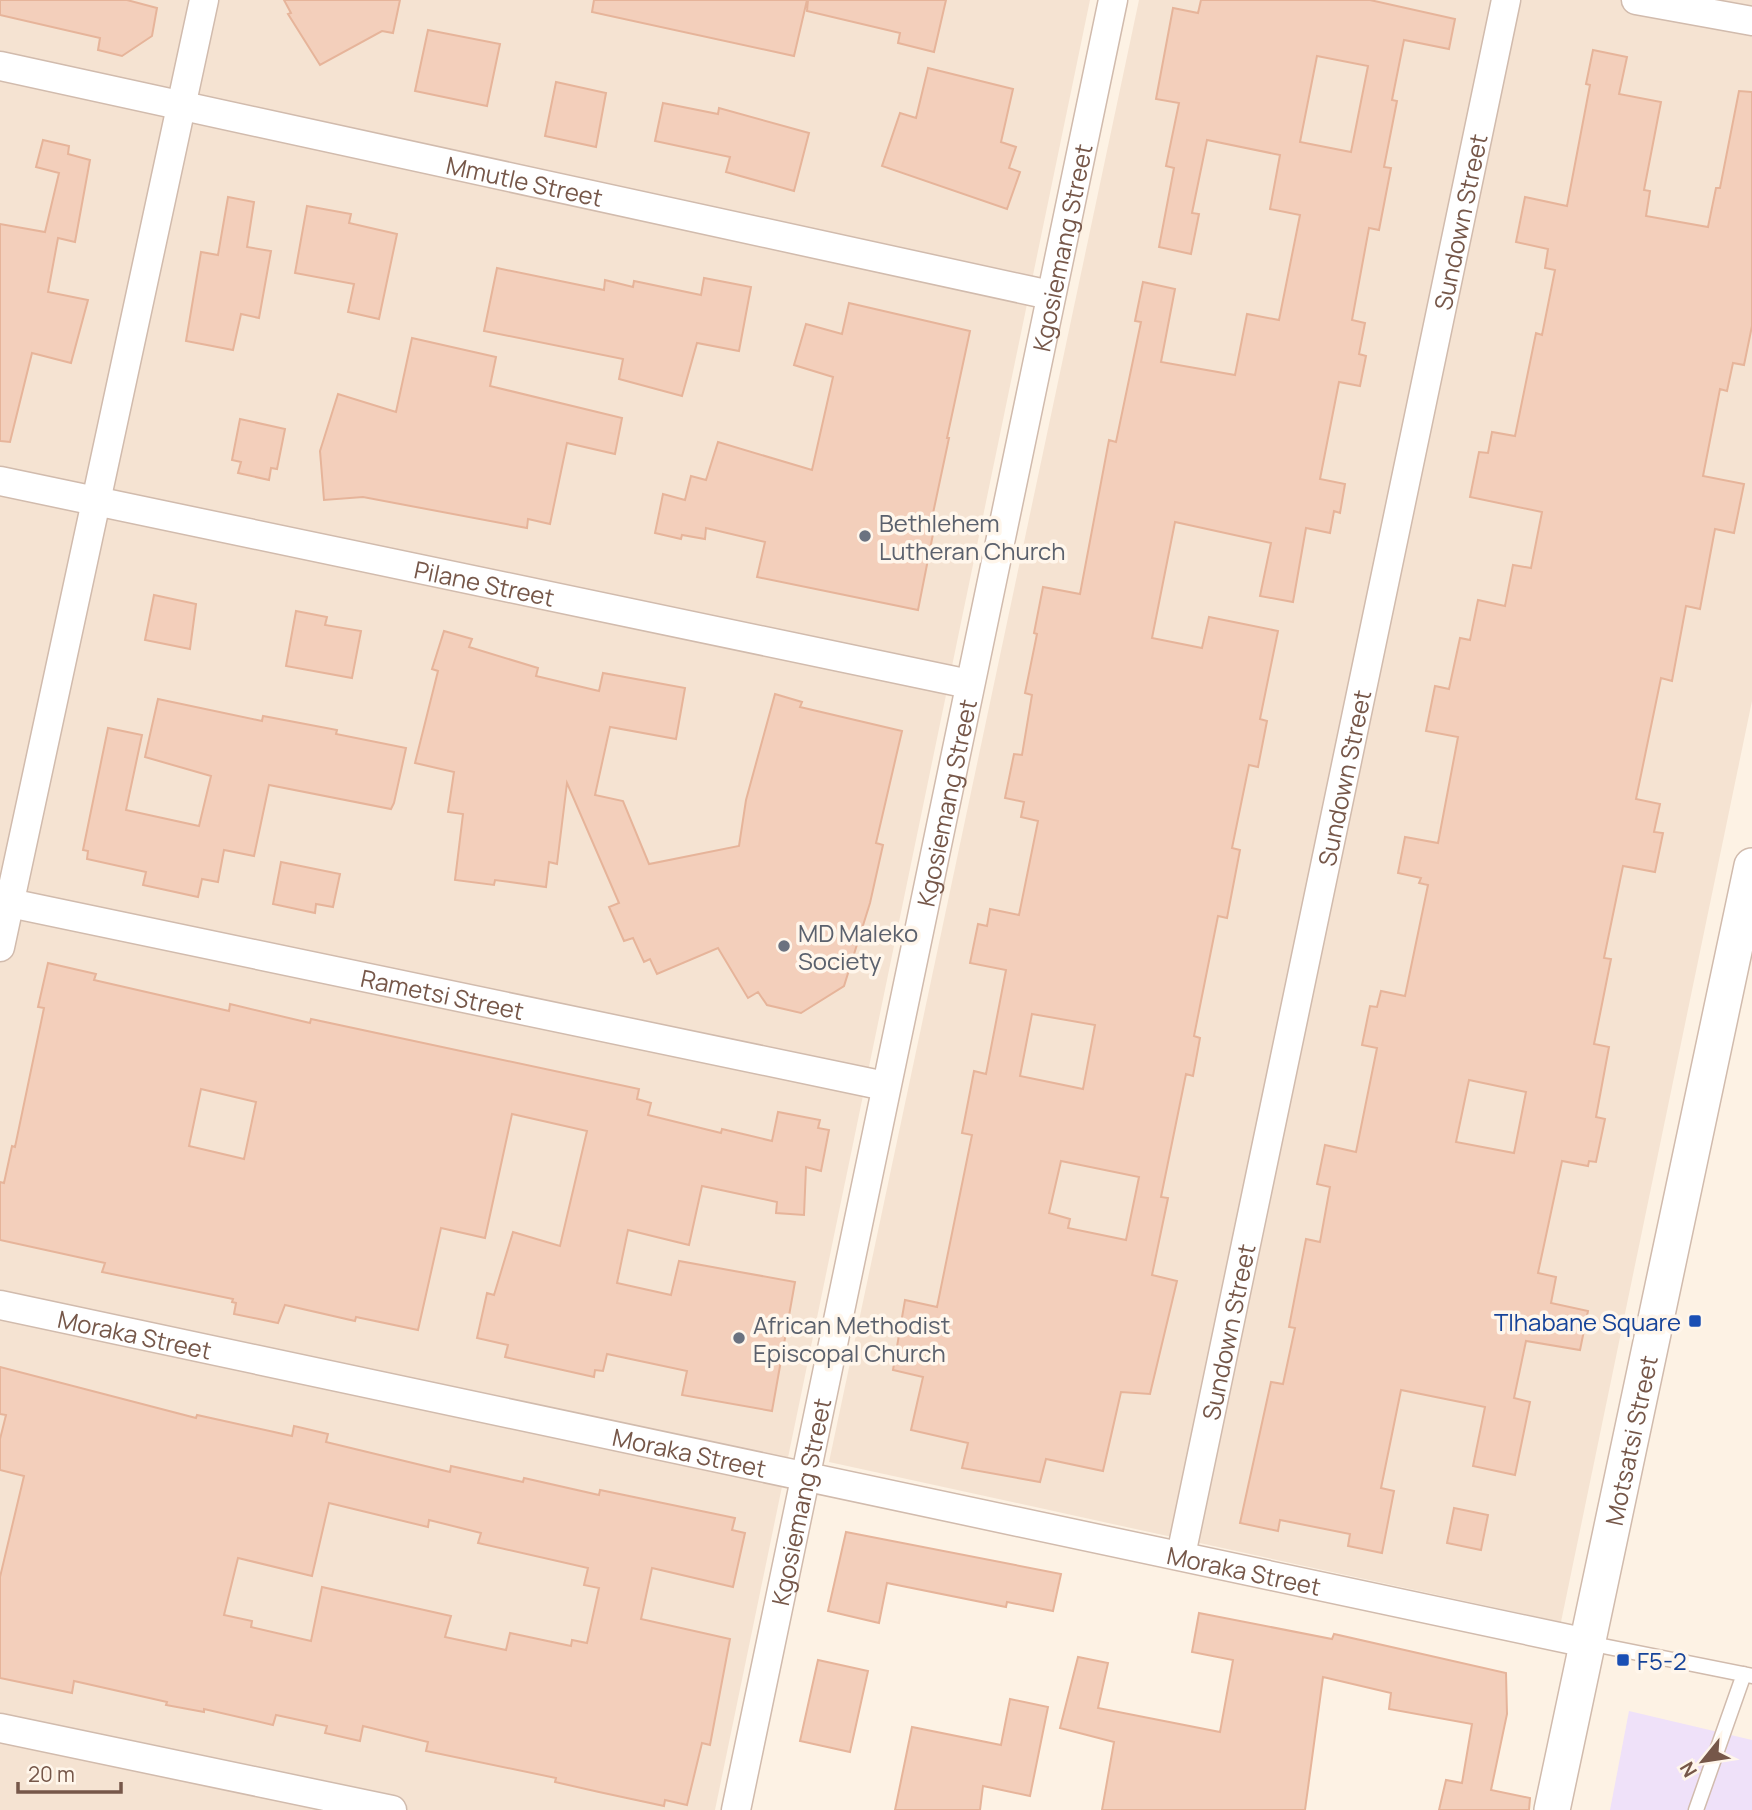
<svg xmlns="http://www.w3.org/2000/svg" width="1752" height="1810" font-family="Manrope,sans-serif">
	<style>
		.residential { fill: #f5e3d2 }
		.education { fill: #efe1f9 }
		.building { fill: #f3cfbb; stroke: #e6b49a; stroke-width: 2; fill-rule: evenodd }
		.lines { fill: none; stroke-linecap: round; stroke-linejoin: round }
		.service-casing { stroke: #d1bbad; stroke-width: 17 }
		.minor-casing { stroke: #d1bbad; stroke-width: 31 }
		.tertiary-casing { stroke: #d1bbad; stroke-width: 38 }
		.service { stroke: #fff; stroke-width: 14 }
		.minor { stroke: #fff; stroke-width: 28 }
		.tertiary { stroke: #fff; stroke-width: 35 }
		.worship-dot { fill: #6b7280; stroke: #fff6eb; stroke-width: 2.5 }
		.transit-dot { fill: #1a4fb4; stroke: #fff6eb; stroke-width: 2.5 }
		.labels { text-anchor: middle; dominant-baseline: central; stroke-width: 7; stroke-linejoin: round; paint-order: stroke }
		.street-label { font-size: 24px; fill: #765749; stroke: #fff6eb }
		.worship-label { font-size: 24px; fill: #5b616d; stroke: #fff6eb; text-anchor: start }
		.transit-label { font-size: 24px; fill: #164399; stroke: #fff6eb; text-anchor: end }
	</style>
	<rect width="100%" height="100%" fill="#fdf2e4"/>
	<path class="residential" d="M0 0H1090L715 1810H0Z
		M1139 0H1752V701L1561 1622 829 1462Z"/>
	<path class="education" d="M1629 1711 1752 1740V1810H1610Z"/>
	<path class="building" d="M0 0H127L157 8 152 36 122 56 98 50 100 38 0 15Z
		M284 0H400L393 33 382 31 320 65 288 14 291 13Z
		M594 0H807L794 56 592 12Z
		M808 0H946L934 52 898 43 900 33 807 11Z
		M1201 0H1370L1455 19 1449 49 1404 40 1392 100 1397 101 1384 167 1391 168 1379 230 1369 228 1352 320 1365 323 1359 354 1366 356 1360 386 1339 382 1320 479 1345 484 1340 513 1334 511 1330 533 1306 528 1293 602 1260 596 1271 543 1175 522 1152 638 1202 648 1209 617 1278 631 1260 719 1267 721 1258 767 1249 765 1232 848 1240 850 1227 918 1218 916 1194 1036 1200 1038 1193 1076 1186 1074 1161 1197 1168 1198 1152 1275 1177 1281 1150 1394 1121 1392 1103 1471 1046 1459 1040 1482 962 1468 968 1443 911 1430 923 1377 893 1370 905 1300 937 1307 972 1135 962 1133 970 1092 974 1071 986 1074 1006 970 970 963 978 924 987 926 990 909 1019 915 1038 821 1021 817 1024 802 1005 798 1014 754 1022 755 1032 695 1025 693 1037 634 1034 633 1043 587 1080 594 1109 440 1116 442 1141 322 1135 321 1143 282 1175 289 1161 362 1235 375 1247 314 1279 320 1300 215 1270 209 1280 155 1207 140 1192 213 1199 214 1191 254 1159 247 1174 168 1166 166 1179 103 1156 99 1173 8 1198 13ZM1317 56 1368 66 1351 152 1300 142ZM1032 1014 1095 1025 1083 1089 1020 1076ZM1061 1161 1139 1177 1126 1240 1068 1228 1070 1219 1049 1213Z
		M428 30 500 44 487 106 415 91Z
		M1593 50 1627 57 1619 94 1661 102 1644 190 1650 191 1646 216 1708 227 1716 188H1720L1739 91 1752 92V326L1744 365 1733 363 1727 391 1720 389 1703 476 1744 484 1734 533 1715 529 1700 609 1686 606 1672 681 1661 678 1636 799 1660 804 1654 832 1663 833 1655 872 1623 866 1604 958 1611 959 1594 1044 1609 1047 1596 1117 1605 1119 1596 1162 1589 1161 1588 1166 1562 1161 1538 1273 1556 1277 1551 1303 1588 1311 1580 1350 1526 1341 1514 1398 1530 1402 1515 1475 1473 1466 1485 1407 1401 1390 1381 1488 1394 1491 1382 1553 1348 1546 1350 1534 1280 1520 1278 1531 1240 1523 1271 1382 1283 1384 1295 1328 1289 1327 1306 1239 1320 1242 1330 1187 1317 1184 1325 1145 1356 1152 1377 1048 1362 1045 1370 1006 1377 1007 1381 991 1405 996 1428 885 1419 883 1421 878 1398 873 1405 837 1438 843 1458 737 1426 731 1435 686 1449 689 1460 638 1470 640 1478 600 1505 606 1513 565 1531 568 1542 512 1470 497 1479 452 1488 453 1492 432 1515 436 1536 333 1542 335 1555 270 1545 268 1548 249 1516 242 1525 197 1567 206 1590 85 1586 84ZM1469 1080 1526 1092 1514 1153 1456 1142Z
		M928 68 1013 89 1001 142 1016 147 1009 168 1020 172 1007 209 882 166 900 113 916 118Z
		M556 82 606 93 596 147 545 136Z
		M663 103 718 114 719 108 809 133 794 191 726 172 730 157 655 141Z
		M43 140 69 146 68 154 90 160 75 242 58 238 48 292 88 300 71 363 32 353 10 442 0 441V224L45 232 59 173 36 167Z
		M228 197 254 202 247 247 271 251 259 318 241 314 233 350 186 341 201 252 218 255Z
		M307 206 351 214 349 223 397 234 379 319 348 312 354 284 295 273Z
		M497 268 604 290 605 280 633 287 634 281 701 295 704 278 751 287 739 351 697 343 682 396 619 379 623 359 484 331Z
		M849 303 970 331 947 438H949L932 518 936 519 918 610 757 577 765 542 706 528 705 539 682 535 681 539 655 533 663 494 685 500 691 476 706 480 718 442 812 470 833 377 794 365 806 324 842 334Z
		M412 338 496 357 490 386 622 418 615 454 567 443 550 524 528 519 527 528 363 497 324 500 320 451 338 394 396 412Z
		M240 419 285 429 277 469 271 468 269 480 238 473 241 462 232 460Z
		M154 595 196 604 190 649 145 640Z
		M296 611 327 617 325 625 361 631 352 678 286 666Z
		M444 631 472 639 469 647 538 668 536 676 599 691 603 673 685 688 676 739 610 727 595 795 623 801 649 864 739 846 746 800 775 694 802 702 800 707 902 731 876 843 883 845 870 903 844 986 801 1013 767 1005 758 992 748 998 718 948 657 974 650 959 644 962 633 938 624 941 609 907 619 903 567 783 557 864 549 862 546 887 495 880 494 885 455 880 463 814 448 812 454 772 415 763 438 671 432 669Z
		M158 699 262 721 263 716 337 730 336 734 406 748 394 803 391 809 269 785 254 856 224 850 218 882 202 879 198 897 143 885 146 872 87 859 88 851 83 850 108 728 142 735 126 810 199 826 211 776 145 757Z
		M281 862 340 874 333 907 316 904 315 913 273 904Z
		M48 963 96 974 94 980 229 1011 230 1004 310 1023 311 1019 639 1089 637 1099 651 1103 648 1115 721 1133 722 1129 772 1141 778 1112 820 1120 818 1128 829 1130 821 1171 806 1167 804 1215 776 1213 777 1202 702 1186 689 1245 628 1230 617 1283 671 1295 679 1261 795 1282 772 1411 682 1395 687 1371 607 1354 603 1371 595 1370 594 1377 505 1357 508 1345 477 1338 487 1293 494 1295 513 1232 560 1246 587 1131 512 1114 485 1238 441 1228 418 1330 356 1317 355 1321 285 1305 278 1323 234 1314 236 1303 232 1302 233 1299 102 1272 105 1263 0 1240V1182L4 1183 12 1146 15 1147 44 1008 38 1007ZM201 1089 256 1102 244 1159 189 1146Z
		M0 1367 196 1418 197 1415 292 1436 294 1426 328 1434 326 1442 450 1472 451 1466 523 1482 524 1478 599 1495 600 1490 735 1518 732 1530 745 1533 733 1587 652 1568 641 1619 730 1639 710 1745 702 1743 687 1805 665 1800 664 1806 599 1792 555 1782 556 1778 426 1751 428 1742 363 1726 360 1741 325 1733 327 1726 276 1715 273 1725 204 1709V1712L166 1705 167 1702 74 1681 72 1693 0 1678V1577L24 1476 0 1470V1439L6 1415 0 1414ZM329 1503 428 1527 429 1520 481 1533 478 1543 588 1568 584 1585 599 1588 587 1643 572 1640 571 1646 510 1633 506 1650 445 1637 451 1616 322 1587 311 1641 251 1627 252 1621 224 1615 238 1558 312 1576Z
		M1454 1508 1488 1515 1481 1550 1447 1543Z
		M846 1532 1061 1574 1053 1611 1007 1602 1006 1607 887 1583 879 1623 828 1611Z
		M1199 1613 1332 1639 1334 1634 1506 1673 1507 1714 1491 1790 1530 1798 1529 1810H1439L1446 1780 1462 1783 1472 1724 1389 1709 1391 1693 1323 1677 1305 1810H1102L1114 1742 1060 1728 1078 1657 1108 1663 1098 1708 1220 1732 1233 1660 1192 1652Z
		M818 1660 868 1671 850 1752 800 1741Z
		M1010 1699 1048 1707 1030 1796 983 1786 980 1810H895L912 1727 1001 1745Z"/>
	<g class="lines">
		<g class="service-casing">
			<path id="service" d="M1588 1643 1752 1676
				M1696 1810 1744 1674"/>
		</g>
		<g class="minor-casing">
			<g id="minor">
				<path d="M1636 0 1752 21"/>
				<path id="s1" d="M0 66 1050 295"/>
				<path id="s2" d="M0 481 969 684"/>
				<path id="s3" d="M0 901 885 1086"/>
				<path d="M0 947 204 0"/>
				<path id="s4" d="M0 1305 1587 1643"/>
				<path id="s5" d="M1181 1555 1506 0"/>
				<path d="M0 1728 392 1810"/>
				<path id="s6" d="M736 1810 1113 0"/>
			</g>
		</g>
		<g class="tertiary-casing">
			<g id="tertiary">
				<path id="s7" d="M1552 1810 1752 866"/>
			</g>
		</g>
		<use href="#service" class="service"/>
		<use href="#minor" class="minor"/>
		<use href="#tertiary" class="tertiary"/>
	</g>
	<g class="worship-dot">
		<circle cx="865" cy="536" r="7"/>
		<circle cx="784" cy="946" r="7"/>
		<circle cx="739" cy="1338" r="7"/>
	</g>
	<g class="transit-dot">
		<rect x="1688" y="1314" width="14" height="14" rx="3.5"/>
		<rect x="1616" y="1653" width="14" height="14" rx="3.5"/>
	</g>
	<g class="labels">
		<g class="street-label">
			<text stroke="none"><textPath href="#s1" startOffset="537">Mmutle Street</textPath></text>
			<text stroke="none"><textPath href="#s5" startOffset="1362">Sundown Street</textPath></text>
			<text stroke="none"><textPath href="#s6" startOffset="1596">Kgosiemang Street</textPath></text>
			<text stroke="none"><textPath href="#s2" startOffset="495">Pilane Street</textPath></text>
			<text stroke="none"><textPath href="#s5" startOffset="794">Sundown Street</textPath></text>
			<text stroke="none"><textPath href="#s6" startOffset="1029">Kgosiemang Street</textPath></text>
			<text stroke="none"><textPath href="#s3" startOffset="452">Rametsi Street</textPath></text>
			<text stroke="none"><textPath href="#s5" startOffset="228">Sundown Street</textPath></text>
			<text stroke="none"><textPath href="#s4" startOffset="138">Moraka Street</textPath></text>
			<text stroke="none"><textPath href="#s7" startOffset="378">Motsatsi Street</textPath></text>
			<text stroke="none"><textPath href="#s4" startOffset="705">Moraka Street</textPath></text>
			<text stroke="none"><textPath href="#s6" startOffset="315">Kgosiemang Street</textPath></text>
			<text stroke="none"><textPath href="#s4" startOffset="1272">Moraka Street</textPath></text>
		</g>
		<g class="worship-label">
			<text x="879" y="522">Bethlehem<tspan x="879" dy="28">Lutheran Church</tspan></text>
			<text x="798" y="932">MD Maleko<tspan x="798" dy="28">Society</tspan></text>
			<text x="753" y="1324">African Methodist<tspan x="753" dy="28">Episcopal Church</tspan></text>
		</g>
		<g class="transit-label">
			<text x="1681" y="1321">Tlhabane Square</text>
			<text x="1637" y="1660" text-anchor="start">F5-2</text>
		</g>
	</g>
	<g transform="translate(1703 1761) rotate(240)" stroke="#fff6eb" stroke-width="5" paint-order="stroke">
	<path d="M0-5L12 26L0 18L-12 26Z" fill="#765749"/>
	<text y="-10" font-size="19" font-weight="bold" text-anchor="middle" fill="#765749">N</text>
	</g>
	<path d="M18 1782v10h103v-10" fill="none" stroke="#765749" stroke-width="3.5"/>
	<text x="28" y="1782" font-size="21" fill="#765749" stroke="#fff6eb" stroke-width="5" paint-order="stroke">20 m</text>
</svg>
